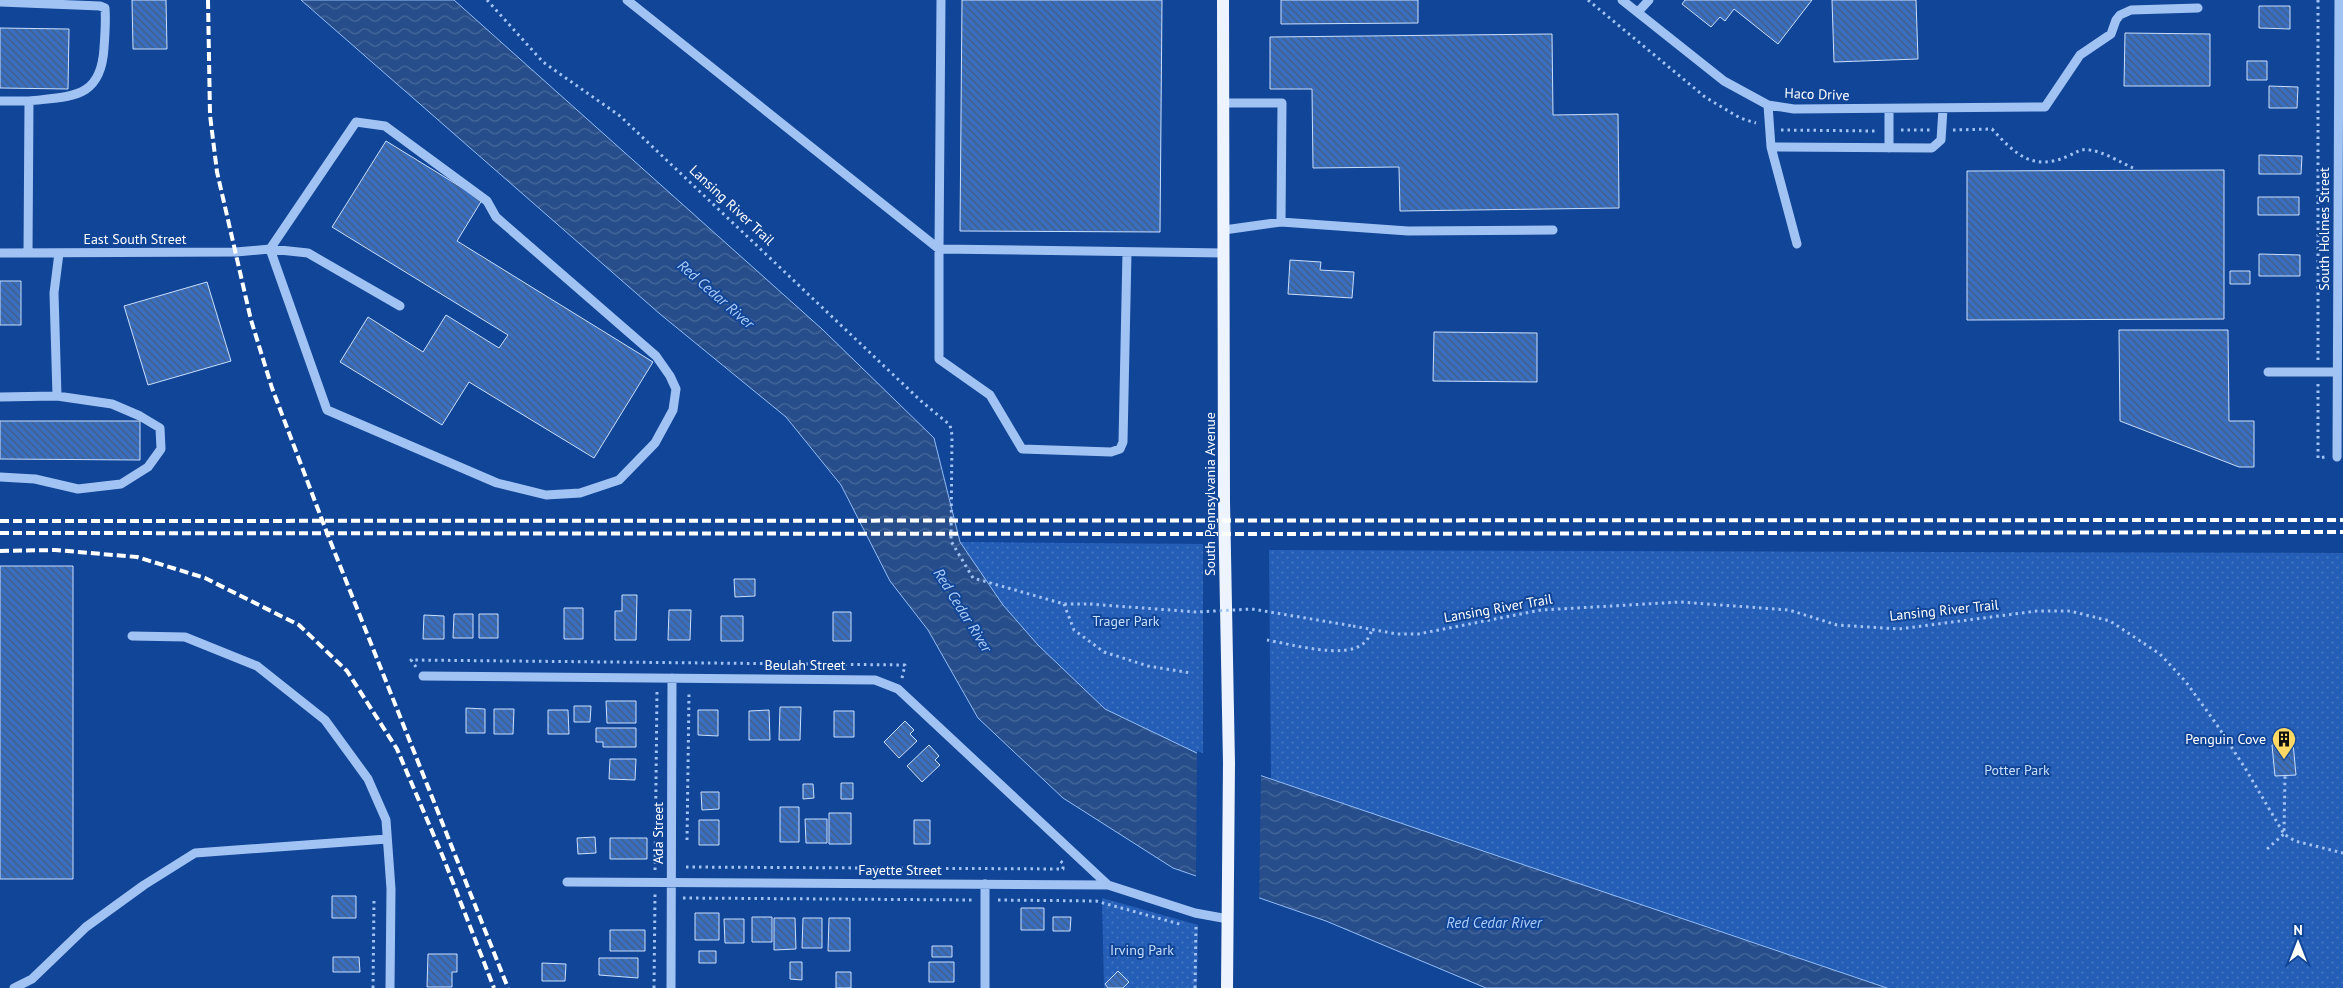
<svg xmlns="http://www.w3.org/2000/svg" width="2343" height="988" font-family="'PT Sans',sans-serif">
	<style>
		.park { fill: url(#park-dots) }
		.water { fill: url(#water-waves); stroke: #93bdf7 }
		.pier { fill: #114597 }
		.building { fill: url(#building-back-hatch); stroke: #c9dffe }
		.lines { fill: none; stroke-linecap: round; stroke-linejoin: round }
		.path { stroke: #a1c3f4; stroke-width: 3; stroke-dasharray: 2.5 4; stroke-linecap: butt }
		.minor { stroke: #a1c3f4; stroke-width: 9 }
		.major { stroke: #eef4ff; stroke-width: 12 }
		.rail { stroke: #fff; stroke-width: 4; stroke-dasharray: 9 4; stroke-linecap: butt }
		.path-bridge { stroke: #a1c3f4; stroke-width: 3; stroke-dasharray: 2.5 4; stroke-linecap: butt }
		.labels { text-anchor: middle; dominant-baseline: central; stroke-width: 4; stroke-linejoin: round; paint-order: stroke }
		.street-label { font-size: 14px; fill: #fff; stroke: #114597 }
		.park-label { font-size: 14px; fill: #c9dffe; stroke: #114597 }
		.poi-label { font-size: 14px; fill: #fff; stroke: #114597; text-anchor: end }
		.water-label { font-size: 15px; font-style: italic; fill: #adcdfa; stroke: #114597 }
	</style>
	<defs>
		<pattern id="park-dots" width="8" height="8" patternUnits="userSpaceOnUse" patternTransform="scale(1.25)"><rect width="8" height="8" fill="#245eb6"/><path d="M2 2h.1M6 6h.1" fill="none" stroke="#4576c1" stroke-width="1.8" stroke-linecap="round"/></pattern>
		<pattern id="water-waves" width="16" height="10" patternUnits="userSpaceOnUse" patternTransform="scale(1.25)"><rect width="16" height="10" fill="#274e8a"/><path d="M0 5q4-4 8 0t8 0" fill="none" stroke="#47699c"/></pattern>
		<pattern id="building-back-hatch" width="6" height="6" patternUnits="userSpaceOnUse" patternTransform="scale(1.25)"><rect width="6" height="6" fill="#3a6fbf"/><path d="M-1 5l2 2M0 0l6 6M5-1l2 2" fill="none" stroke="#445c80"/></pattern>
	</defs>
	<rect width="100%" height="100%" fill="#114597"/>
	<path class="park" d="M960 542 1203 544V756L1105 709 1038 645 1003 605Z
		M1269 550 2343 553V988H1887L1271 780Z
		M1102 898 1198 925 1197 988H1104Z"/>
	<path class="water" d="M301 0H454L822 329 934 438 960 542 1003 605 1038 645 1105 709 1203 756 1887 988H1486L1326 921 1173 868 1063 798 978 718 928 630 890 581 841 485 786 417 660 314Z"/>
	<path class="pier" d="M1197 751 1261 774 1259 901 1196 879Z"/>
	<path class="building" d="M132 0H166L167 49H133Z
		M962 0H1162L1160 232 960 231Z
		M1281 0H1418V23L1281 24Z
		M1685 0H1812L1778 44 1734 9 1725 21 1720 17 1711 27 1682 4Z
		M1832 0H1916L1918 59 1834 62Z
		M2259 6H2290V29L2259 28Z
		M0 28 69 29 68 89 0 88Z
		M2125 33 2210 34V86H2124Z
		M1552 34 1553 115 1618 114 1619 208 1400 211 1399 167 1313 168 1312 89H1270V37Z
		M2247 61H2267V80H2247Z
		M2269 86 2298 87 2297 108H2269Z
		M386 141 482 200 457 241 653 362 594 458 469 382 442 425 340 362 368 317 423 352 446 315 499 348 508 335 332 227Z
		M2259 155 2302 156 2301 174H2259Z
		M2224 170V319L1967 320V171Z
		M2258 197H2299V215H2258Z
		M2259 254 2300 255V276H2259Z
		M1290 260 1321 262 1320 270 1354 272 1352 298 1288 294Z
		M2230 271H2250V284H2230Z
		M0 281H21V325H0Z
		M207 282 231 361 148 385 124 306Z
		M2119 330H2228L2229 421H2254V467H2239L2120 421Z
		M1434 332 1537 333V382L1433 381Z
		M0 421H140V460L0 459Z
		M0 566H73V879H0Z
		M734 579H755V596L735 597Z
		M622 595H637L636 640H615V611H622Z
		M564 608H583V639H564Z
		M669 610H691L690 640H668Z
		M833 612H851V641H833Z
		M454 614H473V638H453Z
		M479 614H498V638H479Z
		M424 615 444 616V639H423Z
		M721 616H743V641H721Z
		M606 701H636V723H607Z
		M574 706H591L590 722H574Z
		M780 707H801L800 740H779Z
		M466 708 485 709V733H466Z
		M494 709H514L513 734H494Z
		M548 710H568L569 734H548Z
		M698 710H718V736L698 735Z
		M769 710 770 740H749V711Z
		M834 711H854V737H834Z
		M905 721 914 730 910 734 917 741 899 758 884 742Z
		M596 728H636V747H603V742H596Z
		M2293 743 2296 775 2275 776 2272 745Z
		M929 745 939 756 935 760 940 765 922 782 907 766Z
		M610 759H636L635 780 609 779Z
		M841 783H853V799H841Z
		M803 784H813L814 798 803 799Z
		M701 792H719V809L702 810Z
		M780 807H799V842H780Z
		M829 813H851V844H829Z
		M805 819H827V843H806Z
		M699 820H719V845H699Z
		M914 820H930V844H914Z
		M595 837 596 853 578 854 577 838Z
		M610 838H647V859H610Z
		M332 896H356V918H332Z
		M1021 908H1044V930H1021Z
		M695 913H719V940H695Z
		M752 917H772V942H752Z
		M1053 917H1071L1070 931H1053Z
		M774 918H795L796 949 774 950Z
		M803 918H822V948H802Z
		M829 918H850V951H828Z
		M724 919H744V943H725Z
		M610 930H645V951H610Z
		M932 946H952V957H932Z
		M699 951H716V963H699Z
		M428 954H457V972H452V987H427Z
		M333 957H359L360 972H333Z
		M599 958H638V978L599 975Z
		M790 962H802V980L790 979Z
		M929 962H954V982H929Z
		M542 963 566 964 565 981H542Z
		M1118 971 1129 982 1123 988H1108L1105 984Z
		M836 972H851V988H836Z"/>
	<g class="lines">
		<path class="path" d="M487 0 543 62 620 116 921 401 950 425 952 435 951 541 973 578 1064 604H1090
			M1588 0 1705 97 1740 118 1756 123
			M1781 130 1877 131
			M1901 130H1930
			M1953 130 1992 129C2015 154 2033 172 2068 156 2076 153 2081 148 2090 150 2104 152 2120 162 2133 168
			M2318 360V0
			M2318 384V458L2325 457
			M1064 604 1074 630 1104 652 1148 666 1191 673
			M1353 626 1397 634H1418L1541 610 1680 602 1789 610 1837 625 1899 629 2037 611H2070L2110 621 2160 654 2186 682 2217 725 2245 768 2284 834 2295 841 2343 853
			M1267 640C1290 644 1346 660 1364 643 1368 640 1370 634 1372 630
			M416 667 411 660 905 665 902 678
			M687 840 689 694
			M2267 849 2284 834 2285 776
			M686 867 1063 869V863L1060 861
			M655 870 657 691
			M683 898 974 900
			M998 900 1096 901 1183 925
			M373 988 374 900
			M654 988 655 894
			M1195 988 1196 926"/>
		<path class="minor" d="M627 0 939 249V359L990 395 1022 449 1111 452 1120 449 1123 442 1127 252
			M941 0 939 249 1224 253
			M1622 0 1724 81 1768 105 1794 109 2045 107 2080 55 2111 34 2116 20 2120 15 2131 10 2198 8
			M0 2 100 6 105 8C106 21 105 35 104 48 101 99 72 96 29 101
			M1638 12 1649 0
			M0 101H29L28 253
			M1223 103H1282L1281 222
			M1768 105 1771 147 1797 244
			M1889 109V148
			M356 122 385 126 487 201 496 217 656 356 670 376 676 389 673 410 655 443 619 480 580 493 546 495 497 483 327 410 270 249Z
			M1771 147 1932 148 1941 140 1943 109
			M1224 230 1281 222 1408 231 1553 230
			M0 253 236 252 270 249 308 253 400 306
			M2268 372H2337
			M0 397 57 396
			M2337 457 2339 0
			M0 477 35 479 78 489 121 484 148 467 161 449 160 428 140 416 112 404 57 396 54 293 59 253
			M132 636 185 637 257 666 325 720 368 779 386 820 391 889 390 988
			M423 676 875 680 898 689 1108 885
			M567 882 1108 885 1195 913 1228 919
			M14 988 32 979 86 927 144 885 195 853 387 839
			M671 988 672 678
			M985 988V884"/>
		<path class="major" d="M1223 0 1224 502 1229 763 1227 988"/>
		<path class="rail" d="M208 0 210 115 217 172 251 320 272 388 327 533 508 988
			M0 521 2343 520
			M0 533 1248 534 2343 532
			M0 551 55 550 137 557 205 578 299 625 347 671 397 749 443 857 494 988"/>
		<path class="path-bridge" d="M1090 604 1196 612 1252 609 1353 626"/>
	</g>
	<defs>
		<g id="building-pin" transform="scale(1.25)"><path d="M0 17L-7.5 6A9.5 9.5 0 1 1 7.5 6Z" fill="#ffd964" stroke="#114597"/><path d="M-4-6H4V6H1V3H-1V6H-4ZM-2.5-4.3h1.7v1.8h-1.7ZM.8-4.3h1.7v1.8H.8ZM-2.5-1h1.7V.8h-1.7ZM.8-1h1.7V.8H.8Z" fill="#111"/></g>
	</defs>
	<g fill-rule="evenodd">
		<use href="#building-pin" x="2284" y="739"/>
	</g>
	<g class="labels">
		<g class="street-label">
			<text transform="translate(1817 94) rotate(2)">Haco Drive</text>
			<text transform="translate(732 205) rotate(43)">Lansing River Trail</text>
			<text transform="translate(2324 229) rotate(-90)">South Holmes Street</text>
			<text x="135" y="239">East South Street</text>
			<text transform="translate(1210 494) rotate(-90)">South Pennsylvania Avenue</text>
			<text transform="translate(1498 608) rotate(-10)">Lansing River Trail</text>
			<text transform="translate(1944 610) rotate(-6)">Lansing River Trail</text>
			<text x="805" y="665">Beulah Street</text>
			<text transform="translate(658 833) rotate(-90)">Ada Street</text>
			<text x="900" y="870">Fayette Street</text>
		</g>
		<g class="park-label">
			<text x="1126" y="621">Trager Park</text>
			<text x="2017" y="770">Potter Park</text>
			<text x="1142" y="950">Irving Park</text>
		</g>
		<g class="poi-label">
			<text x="2266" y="739">Penguin Cove</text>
		</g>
		<g class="water-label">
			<text transform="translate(716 294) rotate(41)">Red Cedar River</text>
			<text transform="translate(963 610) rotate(58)">Red Cedar River</text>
			<text x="1494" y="922">Red Cedar River</text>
		</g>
	</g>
	<g transform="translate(2298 943)" stroke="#114597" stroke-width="4" paint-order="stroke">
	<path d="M0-4L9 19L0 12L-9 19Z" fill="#ffffff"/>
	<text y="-8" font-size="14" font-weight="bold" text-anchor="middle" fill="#ffffff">N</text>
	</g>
</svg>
